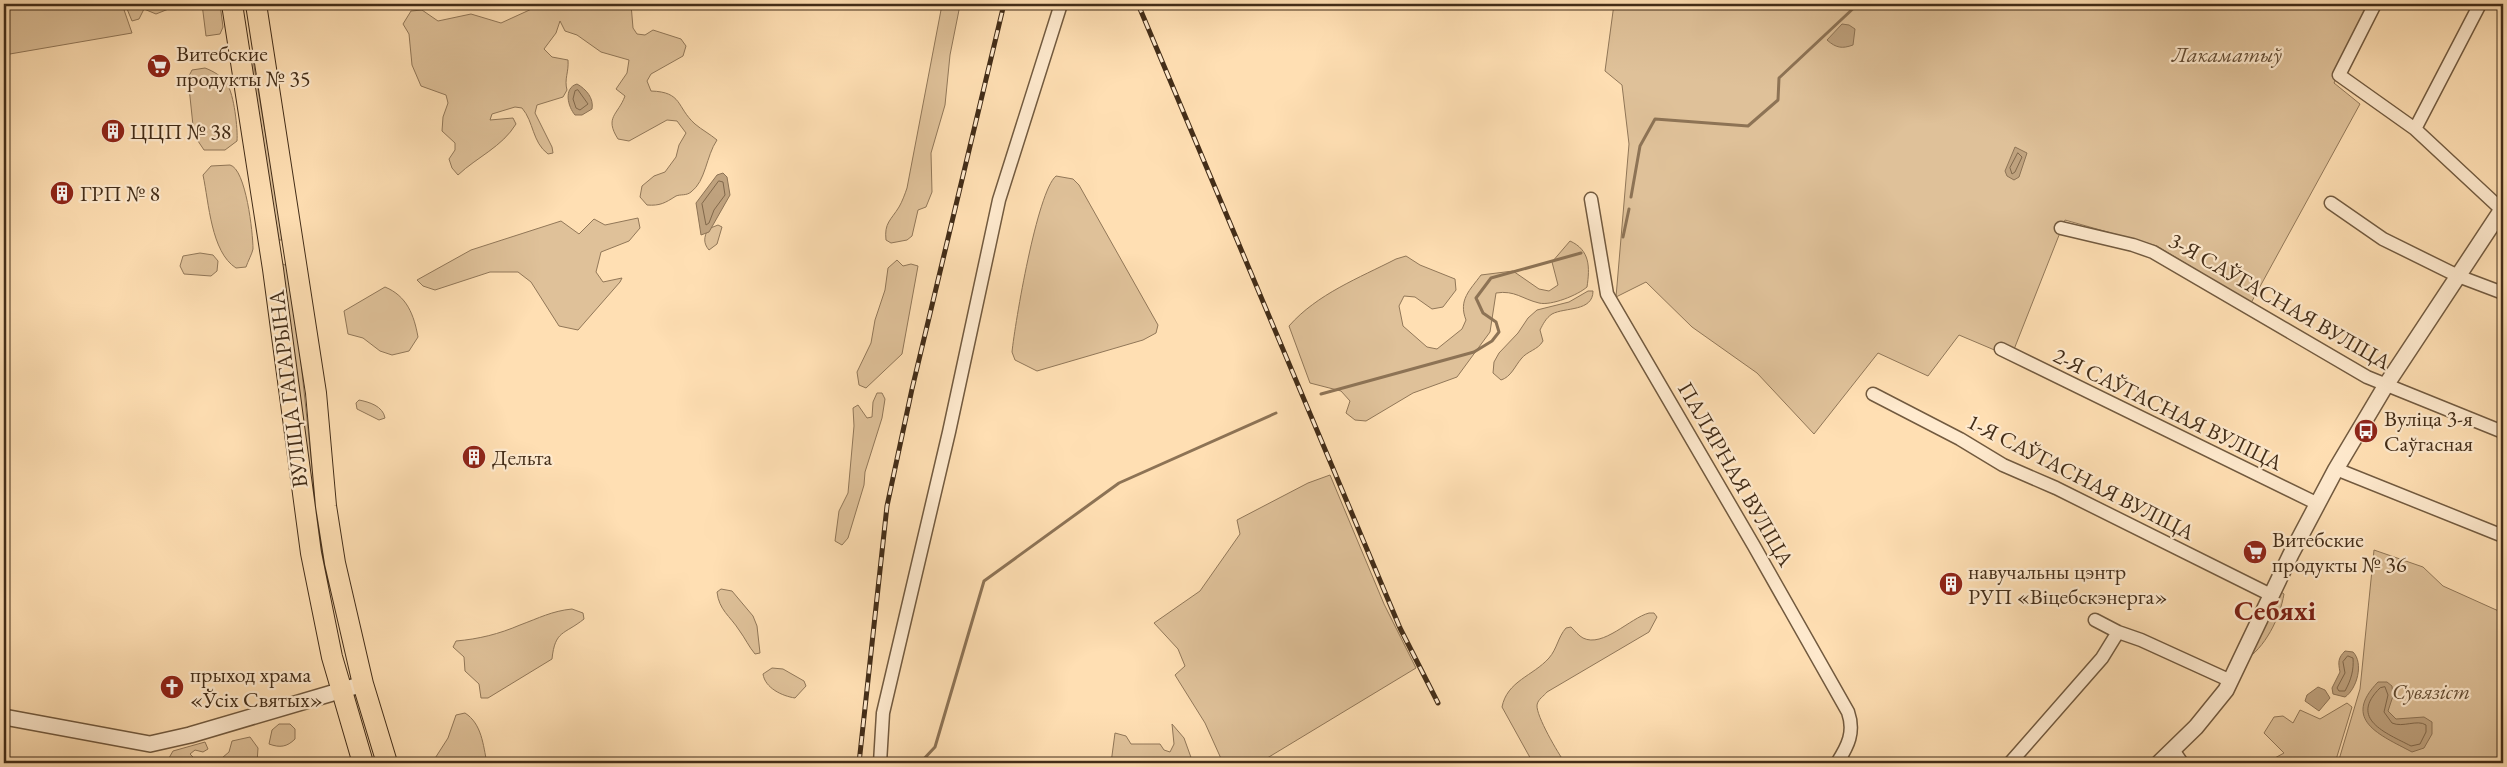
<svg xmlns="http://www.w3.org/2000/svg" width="2507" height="767" font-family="'EB Garamond',serif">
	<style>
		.green { fill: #dfc199; stroke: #917758 }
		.water { fill: #bfa27e; stroke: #8d7355 }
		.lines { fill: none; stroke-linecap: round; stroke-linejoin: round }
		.shore { stroke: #81684b; stroke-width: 1 }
		.stream { stroke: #8d7355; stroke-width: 3 }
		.minor-casing { stroke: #725a3f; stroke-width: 15 }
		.tertiary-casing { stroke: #725a3f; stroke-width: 18 }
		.primary-casing { stroke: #432d18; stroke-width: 22 }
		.minor { stroke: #ffeace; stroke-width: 12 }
		.tertiary { stroke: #ffeace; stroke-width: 15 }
		.primary { stroke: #ffdfb3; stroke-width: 20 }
		.rail-casing { stroke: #432d18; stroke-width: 5 }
		.rail { stroke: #ffeace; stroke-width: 3; stroke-dasharray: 9; stroke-linecap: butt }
		.labels { text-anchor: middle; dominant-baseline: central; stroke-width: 4.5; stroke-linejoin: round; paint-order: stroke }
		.poi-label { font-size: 22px; fill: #432d18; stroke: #ffeace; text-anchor: start }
		.park-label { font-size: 22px; font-style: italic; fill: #624b32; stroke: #ffeace }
		.street-label { font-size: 22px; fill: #432d18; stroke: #ffeace }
		.district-label { font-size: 28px; font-weight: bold; fill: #7a1f14; stroke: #ffeace }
	</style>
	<rect width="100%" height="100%" fill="#ffdfb3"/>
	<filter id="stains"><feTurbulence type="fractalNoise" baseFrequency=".004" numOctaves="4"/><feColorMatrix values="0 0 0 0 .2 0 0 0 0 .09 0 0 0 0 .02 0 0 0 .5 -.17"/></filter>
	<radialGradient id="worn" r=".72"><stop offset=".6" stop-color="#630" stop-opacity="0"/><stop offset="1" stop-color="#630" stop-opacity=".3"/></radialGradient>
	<path class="green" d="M4 4H122L132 33 4 55Z
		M125 4H171V8L156 14 144 9 139 19 132 21Z
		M202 4H220L223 27 220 34 206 36Z
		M535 4H631L633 28 637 34 645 35 653 30 681 39 686 46 683 56 651 74 647 81 651 91C683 92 676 107 695 124 702 130 710 134 717 140 706 156 706 181 691 192 686 196 681 194 676 196 665 203 660 206 647 205L640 197 642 186 654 176 665 172 676 157 679 145 686 133 677 121 667 120 629 141 618 139C604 117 618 115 625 96L616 89 627 73 629 60 601 52 577 35 565 31 560 21 556 33 544 49 552 57 568 60C569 72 564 79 567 90L563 97 537 105 535 113 552 147 553 153 548 154C532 142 534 122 522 108L515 107 492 114 490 120 513 118 516 124C502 147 477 157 458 175L452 168 449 159 455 150V143L442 131 443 117 448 103 446 95 421 86 412 65 409 34 403 24 411 11 422 10 438 21 471 14 501 23 536 7Z
		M944 4H958L959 10 950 55 945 105 931 153 932 192 926 207 918 210 912 236 907 240 891 243 886 240C884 223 891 220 899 207 902 202 905 194 907 188L941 10Z
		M1614 4H2372L2334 83 2360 104 2251 303 2157 246 2065 220 2011 357 1959 335 1928 376 1878 353 1814 434 1757 373 1692 327 1646 282 1616 297 1629 144 1622 85 1605 71Z
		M253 60 283 237 282 240H279L248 61Z
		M205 68C213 71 222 76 227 84 234 94 238 129 237 141L225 150H204L194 135 188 78 192 70Z
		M230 165C246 169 253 233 253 249 252 254 248 261 246 267L236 268C211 252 209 203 203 175L211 166Z
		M1056 176 1073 179 1079 185 1158 325 1156 333 1143 340 1037 371 1015 360 1012 352C1015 323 1037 192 1056 176Z
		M638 218 640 228 629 241 601 252 596 272 603 282 622 278 620 282 578 330 559 326 531 282 518 272H490L435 290 423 286 417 280 471 250 561 221 579 234 594 219 605 225Z
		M718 225 722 227 717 244 709 250C703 243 704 237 708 229Z
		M1570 241C1590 250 1590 267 1587 287 1578 295 1551 306 1539 303 1522 299 1515 290 1496 293L1490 332 1457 377 1413 393 1366 421 1355 420 1346 413 1350 401 1341 391 1310 383 1289 326C1317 294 1359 278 1396 259L1406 256 1420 265 1455 279 1456 290 1443 307 1432 309 1415 297 1404 296 1399 306 1403 326 1427 347 1437 349 1462 329 1466 320C1458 300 1470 290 1481 275L1513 271 1539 289 1549 291 1558 285 1552 262Z
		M200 253 213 255 218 261 217 271 211 276 184 274 180 266 183 256Z
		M897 260 903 266 911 264 918 266 902 354 866 388 859 385 857 372 871 343 875 320 885 290 888 268Z
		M283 264 287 266 299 344 321 551 339 645 316 552 281 267Z
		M385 287C407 296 414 315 418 337L409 351 392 355 380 351 363 338 348 334 344 311Z
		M1588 291H1593C1593 312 1565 307 1552 314 1546 318 1543 324 1540 330L1543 341C1538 350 1527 351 1521 359 1515 366 1511 377 1501 380L1493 373 1494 362 1499 353 1518 333 1528 318 1537 310 1569 302Z
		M877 393H882L885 399 882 418 865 472 864 485 848 538 842 545 835 541 839 511 848 493 854 426 853 408 858 405 867 418 872 417 873 402Z
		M359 400C369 402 383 406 385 418L379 420 357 409 356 403Z
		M1330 475 1384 604 1416 668 1259 763H1223L1205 723 1175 675 1185 666 1178 649 1154 623 1200 591 1240 534 1237 520 1308 483Z
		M2374 550 2423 567 2443 586 2503 613V763H2338L2360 689Z
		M721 589 732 591 753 616 757 626 760 653 755 654C749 647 745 638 739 630 730 616 719 610 717 592Z
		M2278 590 2284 594C2280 618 2265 648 2244 661Z
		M572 609 583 613 584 619C564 635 555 630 552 659L488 698H481L479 684 465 671 464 657 453 647 456 641C479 639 499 634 520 625 539 618 552 611 572 609Z
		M1649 613H1654L1657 617 1649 632 1547 692C1544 696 1538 699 1537 705 1536 716 1558 753 1565 763H1533L1502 707C1507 681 1533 676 1549 658 1557 649 1558 637 1566 628L1571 627C1575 631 1579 636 1583 638 1603 648 1630 618 1649 613Z
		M772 668 783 669 804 681 806 686 795 698C782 696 765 688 763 674Z
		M2347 703 2352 707 2335 763H2272L2273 759 2284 753 2264 733 2274 717 2283 716 2293 723 2300 710 2320 719Z
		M465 713C482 724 483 745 487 763H432L448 738 456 715Z
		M279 724H290L295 729V739C287 747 280 748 269 744L272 730Z
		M1172 724 1184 738 1193 763H1111L1115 733 1126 736 1131 744H1160L1164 750 1170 752 1174 744Z
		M250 737 258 748 257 763H216L229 752 232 741Z
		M205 742 208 749 203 752 195 750 190 754 199 763H166L173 751Z"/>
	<path class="water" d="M1842 24 1849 25 1855 29 1853 45C1842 49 1836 48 1827 40Z
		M577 84C586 89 594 98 592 109L582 115H575C568 107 563 88 577 84Z
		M2015 147 2027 153 2019 177 2014 180 2007 176 2005 171Z
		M723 173 727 177 730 195 709 232 701 235 696 203 717 175Z
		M2345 651 2353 652C2364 663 2357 689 2345 697L2333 694 2332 688 2340 672C2338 662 2338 658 2345 651Z
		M2378 682H2387L2392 686 2393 696 2388 711 2396 719 2424 717 2432 722V734L2424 748 2412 752C2380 735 2341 720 2378 682Z
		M2318 687 2325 690 2330 698 2319 711 2305 701 2307 695Z"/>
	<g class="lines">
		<path class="shore" d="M578 90 588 104 580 110 576 108 573 99 575 91Z
			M2018 153 2022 157 2015 172 2012 174 2010 168Z
			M719 181 723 182 725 195 714 210 709 223 706 225 702 204Z
			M2348 656 2353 658C2354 670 2351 680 2345 691H2339L2337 688 2345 673 2343 662Z
			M2385 687 2388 695 2384 712 2392 723C2403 728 2417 719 2426 725V732L2420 744 2411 746C2386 733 2348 719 2380 688Z"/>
		<path class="stream" d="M1631 197 1640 146 1655 119 1748 126 1778 100 1779 78 1858 4
			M1623 237 1629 209
			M1321 394 1474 352 1492 341 1499 332 1496 322 1483 313 1476 298 1491 278 1581 253
			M920 763 935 747 984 581 1119 483 1276 413"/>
		<g class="minor-casing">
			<path id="minor" d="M2375 4 2339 75 2415 129 2502 210
				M2415 129 2480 4
				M1591 199 1607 294 1754 546 1848 712C1855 732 1848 746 1837 763
				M2331 203 2383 239 2458 276 2503 293
				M2061 228 2133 245 2153 252 2367 377 2503 432
				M2001 349 2318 504
				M1873 394 1960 439 2003 465 2056 488 2271 595
				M2336 469 2503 536
				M2095 620 2118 632 2141 640 2231 681
				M2173 750 2182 763
				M880 763 883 713 949 432 999 200 1061 4
				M2010 763 2102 658 2118 632"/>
		</g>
		<g class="tertiary-casing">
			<path id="tertiary" d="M4 717 150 744 190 735 363 684
				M2159 763 2196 727 2226 690 2291 554 2336 469 2386 385 2503 208"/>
		</g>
		<g class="primary-casing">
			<path id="primary" d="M232 4 273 269 311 553 332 657 363 763
				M256 4 316 393 326 506 335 563 363 684 387 763"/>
		</g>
		<use href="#minor" class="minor"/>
		<use href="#tertiary" class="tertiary"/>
		<use href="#primary" class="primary"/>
		<g class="rail-casing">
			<path id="rail" d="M1138 4 1400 628 1438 703
				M859 763 887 506 912 389 1004 4"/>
		</g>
		<use href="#rail" class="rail"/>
	</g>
	<defs>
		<g id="supermarket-disc" transform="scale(1.25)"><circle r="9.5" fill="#8f2418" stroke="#ffeace"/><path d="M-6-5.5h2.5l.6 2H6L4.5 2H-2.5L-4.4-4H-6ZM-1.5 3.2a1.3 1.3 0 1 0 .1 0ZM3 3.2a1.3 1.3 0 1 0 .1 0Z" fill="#fff"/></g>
		<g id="building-disc" transform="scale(1.25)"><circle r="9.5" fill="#8f2418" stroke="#ffeace"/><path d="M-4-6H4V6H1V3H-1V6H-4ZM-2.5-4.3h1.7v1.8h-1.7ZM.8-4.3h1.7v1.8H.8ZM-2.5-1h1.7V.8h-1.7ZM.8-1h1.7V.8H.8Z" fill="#fff"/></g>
		<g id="bus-disc" transform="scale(1.25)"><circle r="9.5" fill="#8f2418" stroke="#ffeace"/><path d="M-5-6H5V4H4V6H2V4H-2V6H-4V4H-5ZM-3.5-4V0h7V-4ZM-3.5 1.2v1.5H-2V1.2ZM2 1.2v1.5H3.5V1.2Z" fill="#fff"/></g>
		<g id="church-disc" transform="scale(1.25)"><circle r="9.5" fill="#8f2418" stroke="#ffeace"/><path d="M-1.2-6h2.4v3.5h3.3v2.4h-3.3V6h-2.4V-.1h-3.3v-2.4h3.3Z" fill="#fff"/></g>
	</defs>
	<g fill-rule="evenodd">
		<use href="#supermarket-disc" x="159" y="66"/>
		<use href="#building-disc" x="113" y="131"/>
		<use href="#building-disc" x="62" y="193"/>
		<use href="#bus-disc" x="2366" y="431"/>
		<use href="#building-disc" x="474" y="457"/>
		<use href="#supermarket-disc" x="2255" y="552"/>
		<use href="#building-disc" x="1951" y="584"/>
		<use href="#church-disc" x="172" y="687"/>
	</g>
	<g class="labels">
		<g class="poi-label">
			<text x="176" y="53">Витебские<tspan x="176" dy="25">продукты № 35</tspan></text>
			<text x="130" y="131">ЦЦП № 38</text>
			<text x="80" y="193">ГРП № 8</text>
			<text x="2384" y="418">Вуліца 3-я<tspan x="2384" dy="25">Саўгасная</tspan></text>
			<text x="492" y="457">Дельта</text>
			<text x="2272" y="539">Витебские<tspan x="2272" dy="25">продукты № 36</tspan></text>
			<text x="1968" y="571">навучальны цэнтр<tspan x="1968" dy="25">РУП «Віцебскэнерга»</tspan></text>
			<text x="190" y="674">прыход храма<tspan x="190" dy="25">«Ўсіх Святых»</tspan></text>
		</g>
		<g class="park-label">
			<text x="2227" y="54">Лакаматыў</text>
			<text x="2431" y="691">Сувязіст</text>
		</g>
		<g class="street-label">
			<text transform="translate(2280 301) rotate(30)">3-Я САЎГАСНАЯ ВУЛІЦА</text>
			<text transform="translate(288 389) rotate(-97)">ВУЛІЦА ГАГАРЫНА</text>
			<text transform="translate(2168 409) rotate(26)">2-Я САЎГАСНАЯ ВУЛІЦА</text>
			<text transform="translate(1736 474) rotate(60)">ПАЛЯРНАЯ ВУЛІЦА</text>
			<text transform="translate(2081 477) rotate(27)">1-Я САЎГАСНАЯ ВУЛІЦА</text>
		</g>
		<g class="district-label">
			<text x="2275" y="610">Себяхі</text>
		</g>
	</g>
	<rect width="2507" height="767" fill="none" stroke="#ffdfb3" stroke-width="20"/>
	<rect x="5" y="5" width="2497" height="757" fill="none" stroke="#432d18" stroke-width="2.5"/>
	<rect x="10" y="10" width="2487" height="747" fill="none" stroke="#432d18"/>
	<rect width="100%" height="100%" filter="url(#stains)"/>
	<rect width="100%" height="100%" fill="url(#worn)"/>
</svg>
